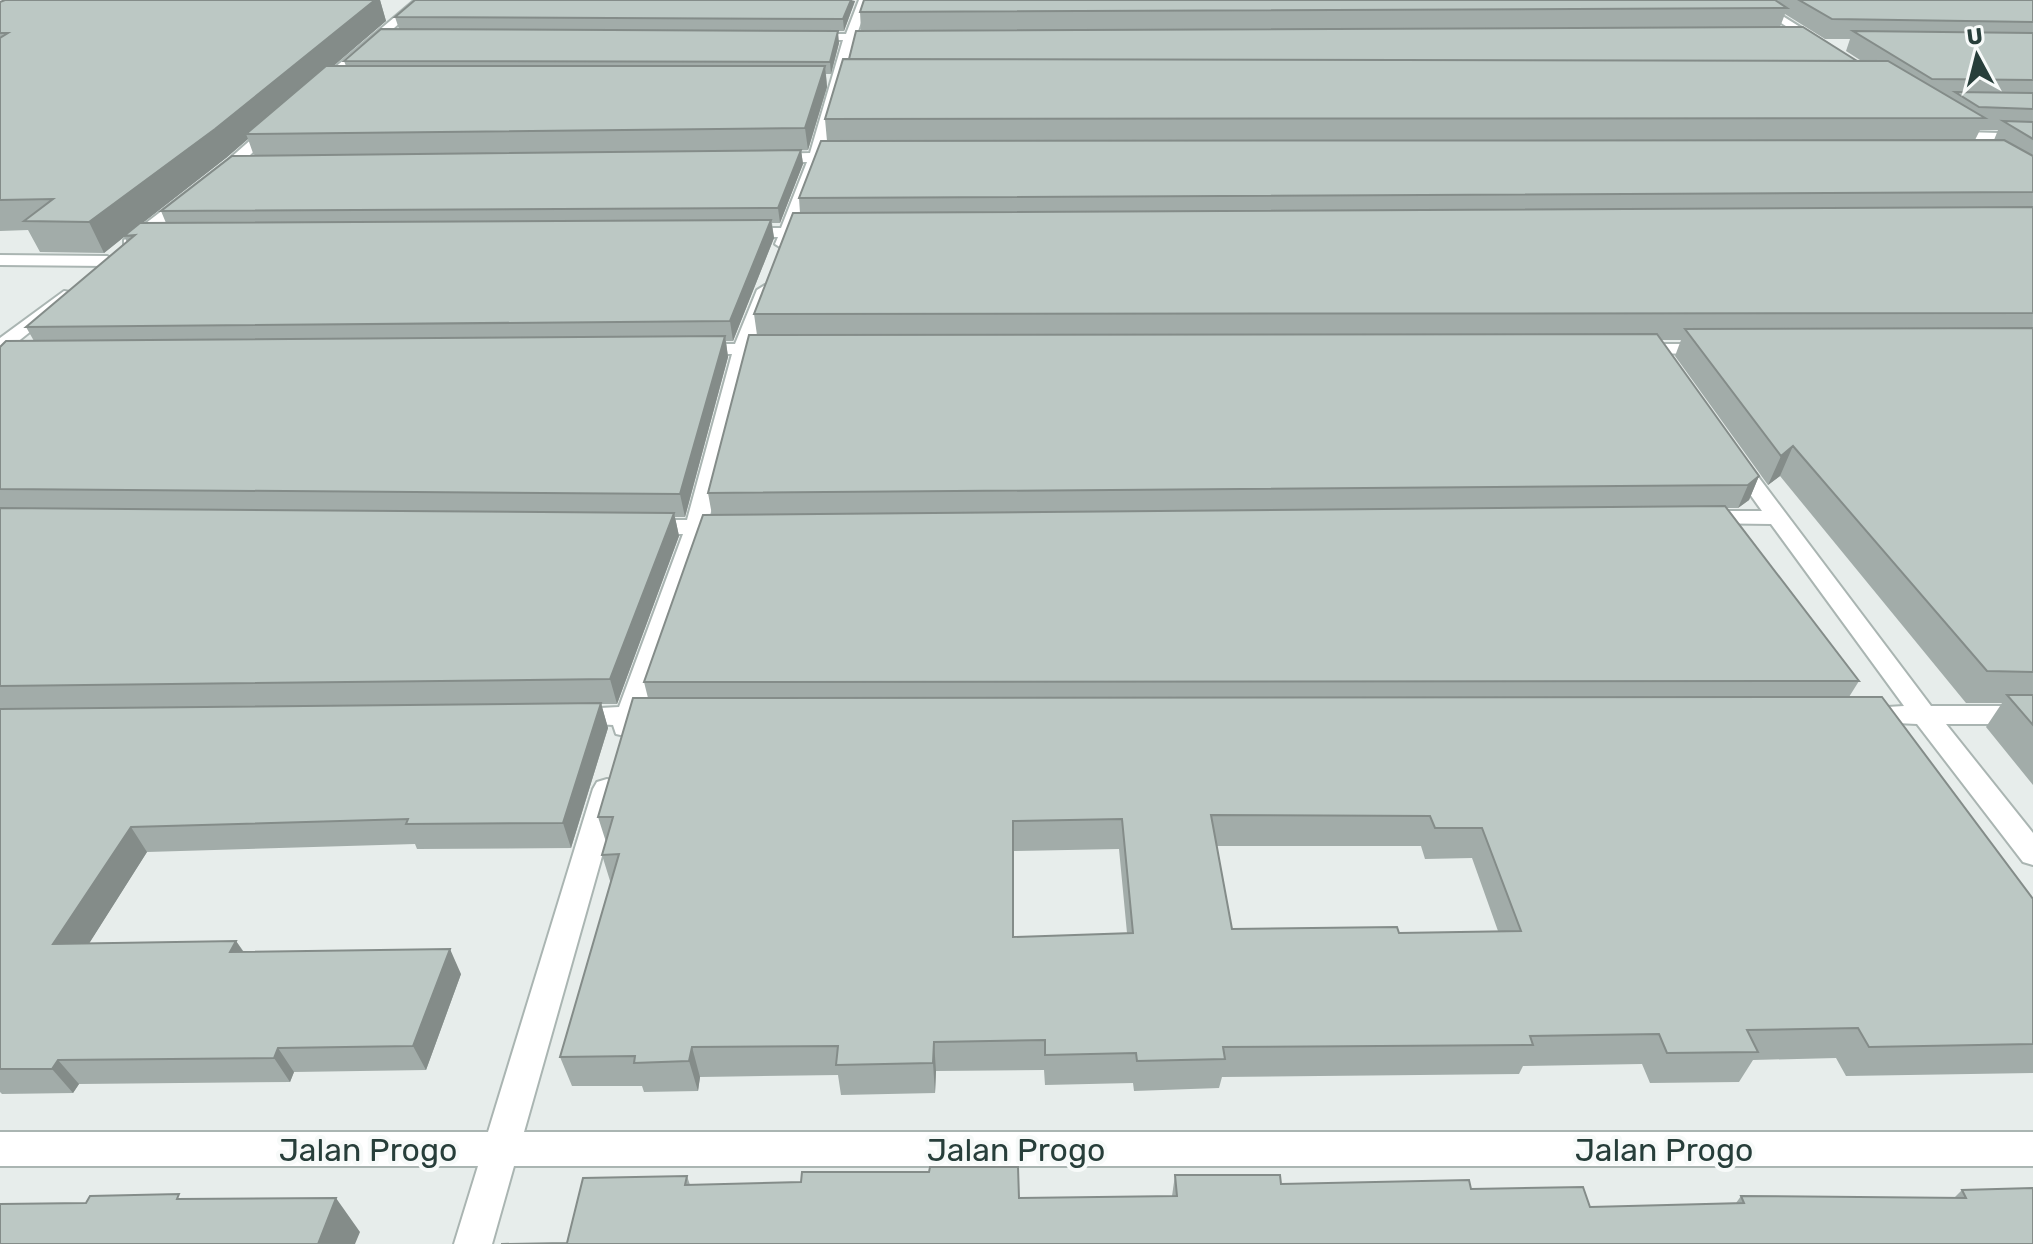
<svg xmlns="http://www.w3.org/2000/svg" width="2033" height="1244" font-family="Rubik,sans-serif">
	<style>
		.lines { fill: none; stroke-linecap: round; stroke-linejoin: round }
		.minor-casing { stroke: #aab5b2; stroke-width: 4 }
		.minor { fill: #fff; fill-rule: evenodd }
		.wall { fill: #a2aca9; fill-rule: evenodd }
		.shaded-wall { fill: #848c89 }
		.building { fill: #bcc8c4; stroke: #848c89; stroke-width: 2; fill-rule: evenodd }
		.labels { text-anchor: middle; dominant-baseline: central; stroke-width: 8; stroke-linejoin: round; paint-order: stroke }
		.near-street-label { font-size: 32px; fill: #273e3a; stroke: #f7faf9 }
	</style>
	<rect width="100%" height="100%" fill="#e7edeb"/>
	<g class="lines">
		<g class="minor-casing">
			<path id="minor" d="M415 0H426L322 91H314V85Z
				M859 0H869L857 34H887L893 37 887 40H855L824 153H846L853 157 846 161H821L797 228 819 227 827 232 819 237H793L789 247 783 249 775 244 778 237 734 236V230L739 228H781L807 162H771L764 158 771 154 810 153 843 40H808L802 37 808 34H846Z
				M1745 0H1757L1829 45 1819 47Z
				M271 122 283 125 238 166 136 246H124V240L228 160Z
				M1965 132 2033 134V142L1960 139 1958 136Z
				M0 255 107 256 115 261 107 266 0 265Z
				M765 285 773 290 753 344H779L788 349 779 354H750L709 520H729L740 527 729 534H705L645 707 668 710 672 716 668 722 639 725 634 734 625 736 616 734 613 725 562 722 558 716 562 710 619 707 683 534H646L635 527 646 520H687L732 354H695L686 349 695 344H735L757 290Z
				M64 291 70 292 72 296 70 300 6 351 0 352V338Z
				M1635 344H1711L1720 349 1711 354 1629 353 1626 349Z
				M1737 456 1744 458 1931 706H2033V724H1946L2033 833V865L2023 862 1917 724 1854 721 1850 715 1854 709 1904 706 1771 524 1694 523 1691 518 1694 513 1702 511H1762L1727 462Z
				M607 779 617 782 621 789 524 1132H2033V1166H514L492 1244H454L478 1166H0V1132H488L593 789 597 782Z"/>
		</g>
		<use href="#minor" class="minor"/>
	</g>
	<path class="wall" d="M5 0H380L386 21 333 66H346L344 61 839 43 831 74H826L827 87 808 150 579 152 801 150 803 164 780 223H772L774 238 733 341H726L728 357 685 517H675L679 536 617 704H601L608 728 571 848 417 849 415 844 147 852 89 943 236 941 244 952 461 974 426 1070 294 1072 290 1082 79 1084 73 1093 2 1094 0 1092V347L34 341 26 327 127 242 124 237 104 253 40 252 28 230 0 231V2ZM248 139 254 156 161 211 166 223H142L226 158Z
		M864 0H2033V785L1986 727 2002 703H1966L1780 476 1768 485 1675 356 1681 340H1661L1759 476 1749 500 1738 508H1726L1859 681 1849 697 2033 899V1073L1846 1076 1836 1058 1753 1060 1739 1082 1650 1083 1642 1064 1523 1066 1519 1074 1222 1077 1219 1088 1134 1091 1133 1083 1045 1085 1044 1070 936 1071 935 1093 841 1095 838 1075 700 1077 698 1091 644 1092 642 1086H572L560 1057 611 884 602 855 606 842 598 817 648 698 644 682 712 515 708 493 757 335 754 314 800 213 799 198 827 141 825 119 1860 60 1846 51 1850 39H1825L1785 14 1780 27 861 31 860 12ZM1980 130H1998L1994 140H1975ZM1217 846H1421L1425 859 1472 858 1498 931 1399 933 1232 929ZM1119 849 1127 933 1013 937V851Z
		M855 1 844 31 399 29 395 17Z
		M1175 1175 1281 1184 1471 1189 1590 1207 1736 1203 1741 1196 1954 1198 1962 1190 2033 1244 567 1243 687 1176 690 1185 1019 1198 1172 1196Z"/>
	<path class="shaded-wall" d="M375 0H380L386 21 254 134H246L248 139 226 158 126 236H124V237L104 253 89 222Z
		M851 0 855 1 844 31 843 19Z
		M838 31 839 43 831 74 830 62Z
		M825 66 827 87 808 150 805 128Z
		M801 150 803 164 780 223 778 208Z
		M771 220 774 238 733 341 730 321Z
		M725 336 728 357 685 517 680 494Z
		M1793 446 1780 476 1768 485 1781 456Z
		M1759 476 1749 500 1738 508 1748 485Z
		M674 513 679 536 617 704 610 679Z
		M601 703 608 728 571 848 563 823Z
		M131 827 147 852 73 969 53 944Z
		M236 941 252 965 230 952Z
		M450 949 461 974 426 1070 413 1046Z
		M934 1042 936 1071 935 1093 933 1063Z
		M692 1047 700 1077 698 1091 689 1061Z
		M278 1048 294 1072 290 1082 274 1058Z
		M58 1060 79 1084 73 1093 52 1069Z
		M336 1198 360 1232 355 1244H318Z"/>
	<path class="building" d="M5 0H375L215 129 89 222 24 221 53 199 0 200V38L8 33H0V2Z
		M415 0H851L843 19 395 17Z
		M864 0H1775L1787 8 860 12Z
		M1799 0H2033V22L1832 19Z
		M1803 27 1857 61 849 59 856 31Z
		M381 29 838 31 830 62 344 61Z
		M1853 31 2033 33V80L1932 79Z
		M843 59 1888 61 1985 118 825 119Z
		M326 66H825L805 128 246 134Z
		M1955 92 2033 93V109L1979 107Z
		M2003 121 2033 122V139Z
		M2004 140 2033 156V192L799 198 821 141Z
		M801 150 778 208 161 211 232 156Z
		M2033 207V313L754 314 793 213Z
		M771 220 730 321 26 327 135 235 124 236 140 223Z
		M2033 328V672L1987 671 1793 446 1781 456 1685 329Z
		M1657 334 1759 476 1748 485 708 493 749 335Z
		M725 336 680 494 0 489V347L6 341Z
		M1725 506 1859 681 644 682 703 515Z
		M0 508 674 513 610 679 0 686Z
		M2007 695H2033V725Z
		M1882 697 2033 899V1044L1869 1047 1858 1028 1747 1030 1758 1052 1667 1053 1659 1034 1530 1036 1533 1045 1223 1047 1225 1059 1137 1061 1136 1053 1045 1055V1040L934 1042 933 1063 836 1065 838 1046 692 1047 689 1061 634 1063 635 1056 560 1057 619 854 602 855 613 817H598L633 698ZM1211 815 1430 816 1435 828H1482L1521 931 1399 933 1397 927 1232 929ZM1122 819 1133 933 1013 937V821Z
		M601 703 563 823 406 824 408 819 131 827 53 944 236 941 230 952 450 949 413 1046 278 1048 274 1058 58 1060 52 1069H0V709Z
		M930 1167H1018L1019 1198 1177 1196 1175 1175H1280L1281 1184 1469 1180 1471 1189 1583 1187 1590 1207 1744 1203 1741 1196 1966 1198 1962 1190 2033 1188V1244H501L567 1243 583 1178 687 1176 685 1185 801 1182 802 1172H929Z
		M179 1194 177 1199 336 1198 318 1244H0V1204L86 1203 90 1196Z"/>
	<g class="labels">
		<g class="near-street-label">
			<text x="368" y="1150">Jalan Progo</text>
			<text x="1016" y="1150">Jalan Progo</text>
			<text x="1664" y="1150">Jalan Progo</text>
		</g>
	</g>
	<g transform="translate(1977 56) rotate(353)" stroke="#f7faf9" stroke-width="6" paint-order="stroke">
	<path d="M0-6L14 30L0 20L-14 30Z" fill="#273e3a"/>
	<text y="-12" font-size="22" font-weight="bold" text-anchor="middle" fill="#273e3a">U</text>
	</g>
</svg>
